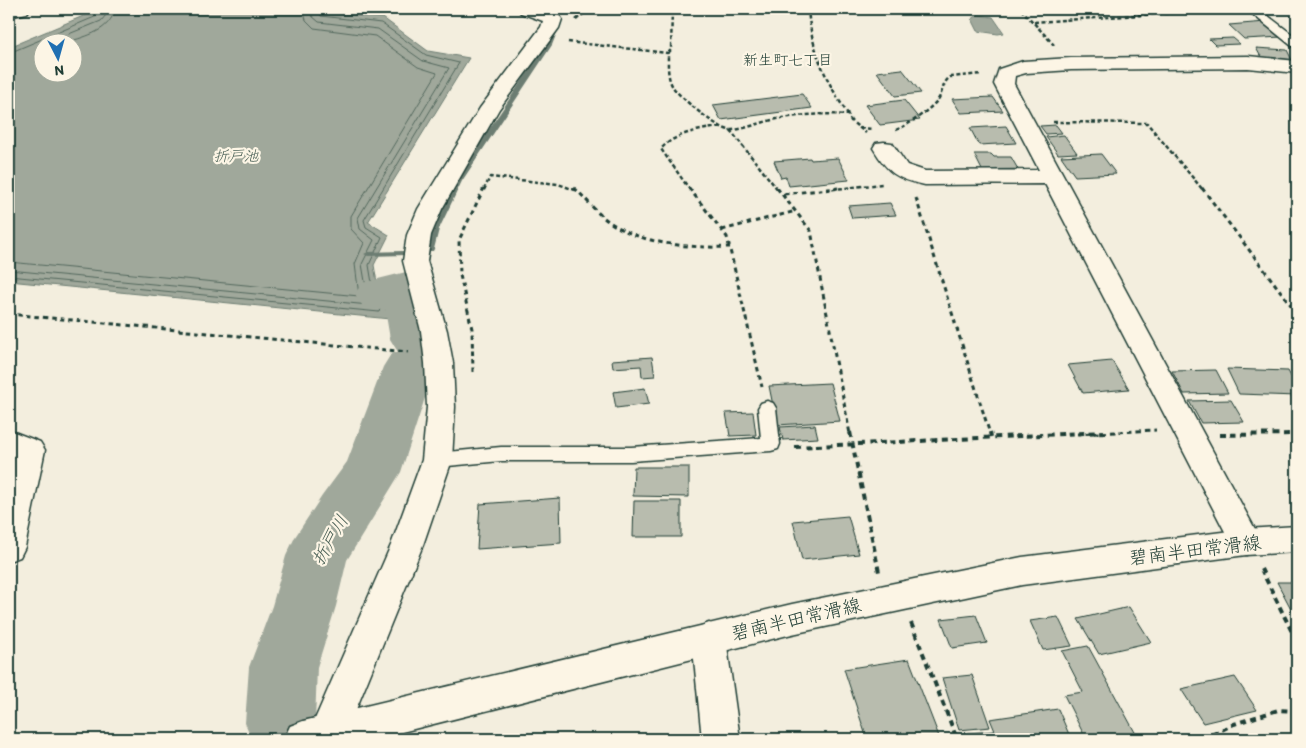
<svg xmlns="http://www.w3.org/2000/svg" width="1306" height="748" font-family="Itim,'Klee One',sans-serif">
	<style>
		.water { fill: #a0a89b; stroke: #6c7d72; fill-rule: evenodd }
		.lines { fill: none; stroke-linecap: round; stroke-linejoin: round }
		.shore { stroke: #53685d; stroke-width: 1 }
		.stream { fill: #6c7d72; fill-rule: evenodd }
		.river { fill: #a0a89b; fill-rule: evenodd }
		.building { fill: #b8bcae; stroke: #1f3d34 }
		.lane-casing { stroke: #1f3d34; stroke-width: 3 }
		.street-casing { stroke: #1f3d34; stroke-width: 3 }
		.secondary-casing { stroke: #1f3d34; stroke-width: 3 }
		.path-far2 { stroke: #1f3d34; stroke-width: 2.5; stroke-dasharray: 4 2.5; stroke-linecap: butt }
		.path-far1 { stroke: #1f3d34; stroke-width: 3; stroke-dasharray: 4.5 4; stroke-linecap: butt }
		.path { stroke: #1f3d34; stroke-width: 4; stroke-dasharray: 6 4.5; stroke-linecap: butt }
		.lane { fill: #fcf5e5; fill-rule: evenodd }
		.street { fill: #fcf5e5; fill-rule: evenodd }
		.secondary { fill: #fcf5e5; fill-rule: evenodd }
		.labels { text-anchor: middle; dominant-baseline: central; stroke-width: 4.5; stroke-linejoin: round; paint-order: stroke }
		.far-neighbourhood-label { font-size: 15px; fill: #1f3d34; stroke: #fcf5e5 }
		.far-water-label { font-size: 15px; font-style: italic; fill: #465d53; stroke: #fcf5e5 }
		.water-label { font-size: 18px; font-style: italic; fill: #465d53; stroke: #fcf5e5 }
		.near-street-label { font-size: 19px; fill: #1f3d34; stroke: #fcf5e5 }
	</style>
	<rect width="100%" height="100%" fill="#f3eede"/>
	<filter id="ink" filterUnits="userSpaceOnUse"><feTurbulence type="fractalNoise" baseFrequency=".02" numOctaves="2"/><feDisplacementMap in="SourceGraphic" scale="10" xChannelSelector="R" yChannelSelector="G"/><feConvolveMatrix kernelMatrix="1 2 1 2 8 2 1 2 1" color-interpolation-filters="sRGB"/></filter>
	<g filter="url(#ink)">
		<path class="water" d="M100 9H316L317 11 383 18 428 51 469 58 368 222 389 235 374 265 379 294 390 319 9 281V50L14 45ZM42 42H72V72H42Z
			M978 15 993 17 1004 33 998 34 978 31 972 19Z"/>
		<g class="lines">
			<path class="shore" d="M49 42 101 21 106 15 107 9
				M68 42C87 36 110 31 115 9
				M9 53 97 16 101 9
				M9 262 359 296 355 264 364 243 351 229V216L437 73 418 67 375 36 314 28 306 20 303 9
				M9 270 369 305 362 264 374 240 360 229 358 218 449 68 423 61 378 29 319 22 312 16 311 9
				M9 276 379 312 380 309 374 295 369 265 382 237 366 227 364 220 459 63 426 55 381 23 321 16 317 9"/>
			<path class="stream" d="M541 9H549L562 14V20L552 45 462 181 439 229 434 249 433 251H427L426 249 431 229 454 181 546 45 556 20V15Z
				M403 251 407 253 406 255 368 256 364 254 368 252Z"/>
			<path class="river" d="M406 272 423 277 430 288 440 339 433 351 426 353 435 367 401 472 347 560 336 606 317 667 315 723 308 739H252L245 723 249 667 272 606 286 556 295 537 322 496 347 462 383 367 391 354 398 352 390 339 385 309 379 310 362 305 355 294 362 283Z"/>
		</g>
		<path class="building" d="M1266 22 1282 37 1244 39 1229 25Z
			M1233 38 1240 44 1215 45 1209 39Z
			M1256 48 1287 50 1292 60 1261 57Z
			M902 69 921 93 895 96 877 72Z
			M802 94 812 108 721 120 713 105Z
			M993 97 1003 111 961 113 952 99Z
			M904 100 920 120 880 125 865 105Z
			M1056 125 1062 133 1046 134 1040 126Z
			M1006 126 1016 143 979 145 970 128Z
			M1064 135 1077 153 1058 154 1046 137Z
			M974 154H991L994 157H1011L1019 171 983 172Z
			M1101 154 1116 174 1075 176 1061 156Z
			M810 158 811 160 838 158 849 180 789 186 786 177 781 178 774 161Z
			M890 203 896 215 852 218 848 206Z
			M652 357 655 376 642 377 641 366 613 368 612 360Z
			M1112 361 1129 389 1083 393 1068 365Z
			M1227 369 1288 371 1297 388V396L1239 394Z
			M1216 370 1228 393 1184 394 1172 371Z
			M830 383 840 421 777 425 769 386Z
			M645 388 649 404 616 408 613 392Z
			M1231 400 1244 422 1201 423 1189 401Z
			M753 412 756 435 730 436 726 413Z
			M815 425 818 438 783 440 780 427Z
			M634 467H689V497L633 496Z
			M560 498 561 543 477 549 480 504Z
			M634 501H681V537H633Z
			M848 516 859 554 802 560 793 521Z
			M1277 582H1297V620Z
			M1129 607 1151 642 1099 654 1078 619Z
			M976 615 987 643 952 648 941 619Z
			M1058 617 1072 646 1043 650 1030 621Z
			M1088 646 1137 736 1122 739H1086L1064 695 1083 692 1062 651Z
			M909 659 940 739H867L844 669Z
			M972 675 990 727 959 730 942 678Z
			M1235 677 1257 710 1203 723 1181 689Z
			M1058 709 1071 739H970L968 733 995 731 990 719Z"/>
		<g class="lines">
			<g class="lane-casing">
				<path id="lane" d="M1246 9H1259L1297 38V47H1293Z
					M767 401 773 403 776 408 780 444 778 449 771 451 631 461H501L437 467 430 465 428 460 430 455 437 453 501 447H631L761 438 758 408 761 403Z"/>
			</g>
			<g class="street-casing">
				<path id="street" d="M9 9H30L27 13 9 17Z
					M518 9C532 8 553 5 562 19L559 28 499 109 442 209 431 235 427 261 447 331 453 363 455 407 452 460 423 545 344 739H312L309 733 391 545 422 460 427 407 425 363 421 331 403 261 407 235 418 209 480 108 541 27 543 21 521 13Z
					M1248 56 1297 61V73L1248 68 1071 70 1026 73 1015 76 1014 84 1262 542 1257 551 1246 555 1235 551 1045 184 925 185C896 179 888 173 873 148L876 143 884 142 892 143 907 165 925 171 1039 170 994 84 999 69 1023 61 1071 58Z
					M9 430 40 442 45 450 25 547 20 557 9 561V478L14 456 9 453Z
					M709 623 721 628 726 639 740 739H702L692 639 697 628Z"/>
			</g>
			<g class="secondary-casing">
				<path id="secondary" d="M1297 526V552L1246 555 1022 585 792 634 374 739H284L290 726 303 721 792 604 1022 557 1246 529Z"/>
			</g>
			<path class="path-far2" d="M808 9C811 48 826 82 848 114
				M1021 9 1054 45
				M576 20 589 9
				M1034 22 1231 9
				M568 42 668 53C668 64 667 78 673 87 679 97 719 130 730 130 743 130 759 123 772 120 797 115 822 113 848 115L851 121 866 133
				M668 53 671 50 672 9
				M1053 122 1147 123 1203 190
				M860 128 873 129
				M730 130 778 190
				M896 130C907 126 933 108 939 98 943 91 943 82 950 77L982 74
				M484 190 490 177 558 184 575 190
				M690 190 661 149C675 133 699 130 719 127
				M826 190 882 184"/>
			<path class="path-far1" d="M574 188C585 197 593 209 604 218 639 245 688 248 730 247
				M689 188 727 237 762 387
				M777 188 811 231 850 434
				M1202 188 1297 313
				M784 194 838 188
				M916 198 990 434
				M722 230 796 211
				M9 314 408 352
				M473 372 472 329 460 275 459 240 484 188
				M1077 434 1156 430"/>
			<path class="path" d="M850 432 879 572
				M990 432 991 437
				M1220 435 1297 434
				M795 447 1104 432
				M1261 569 1297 642
				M911 623 957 739
				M1203 739 1234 724 1278 710 1297 711"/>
			<use href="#lane" class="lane"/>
			<use href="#street" class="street"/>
			<use href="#secondary" class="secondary"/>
		</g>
	</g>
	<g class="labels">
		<g class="far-neighbourhood-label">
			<text x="788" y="60">新生町七丁目</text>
		</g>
		<g class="far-water-label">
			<text x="236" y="156">折戸池</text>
		</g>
		<g class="water-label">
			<text transform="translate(330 540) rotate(-60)">折戸川</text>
		</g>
		<g class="near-street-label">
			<text transform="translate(1195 550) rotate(-7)">碧南半田常滑線</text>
			<text transform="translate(796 619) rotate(-13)">碧南半田常滑線</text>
		</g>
	</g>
	<rect width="1306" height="748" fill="none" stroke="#fcf5e5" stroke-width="30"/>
	<rect x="15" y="15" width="1276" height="718" fill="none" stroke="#1f3d34" stroke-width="2" filter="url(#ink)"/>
	<g transform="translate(58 58) rotate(174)"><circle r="24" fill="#fcf5e5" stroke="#a4ab9e"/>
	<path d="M0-4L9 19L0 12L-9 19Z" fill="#1f6fb2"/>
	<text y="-8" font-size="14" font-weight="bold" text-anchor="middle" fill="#1f3d34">N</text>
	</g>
</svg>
